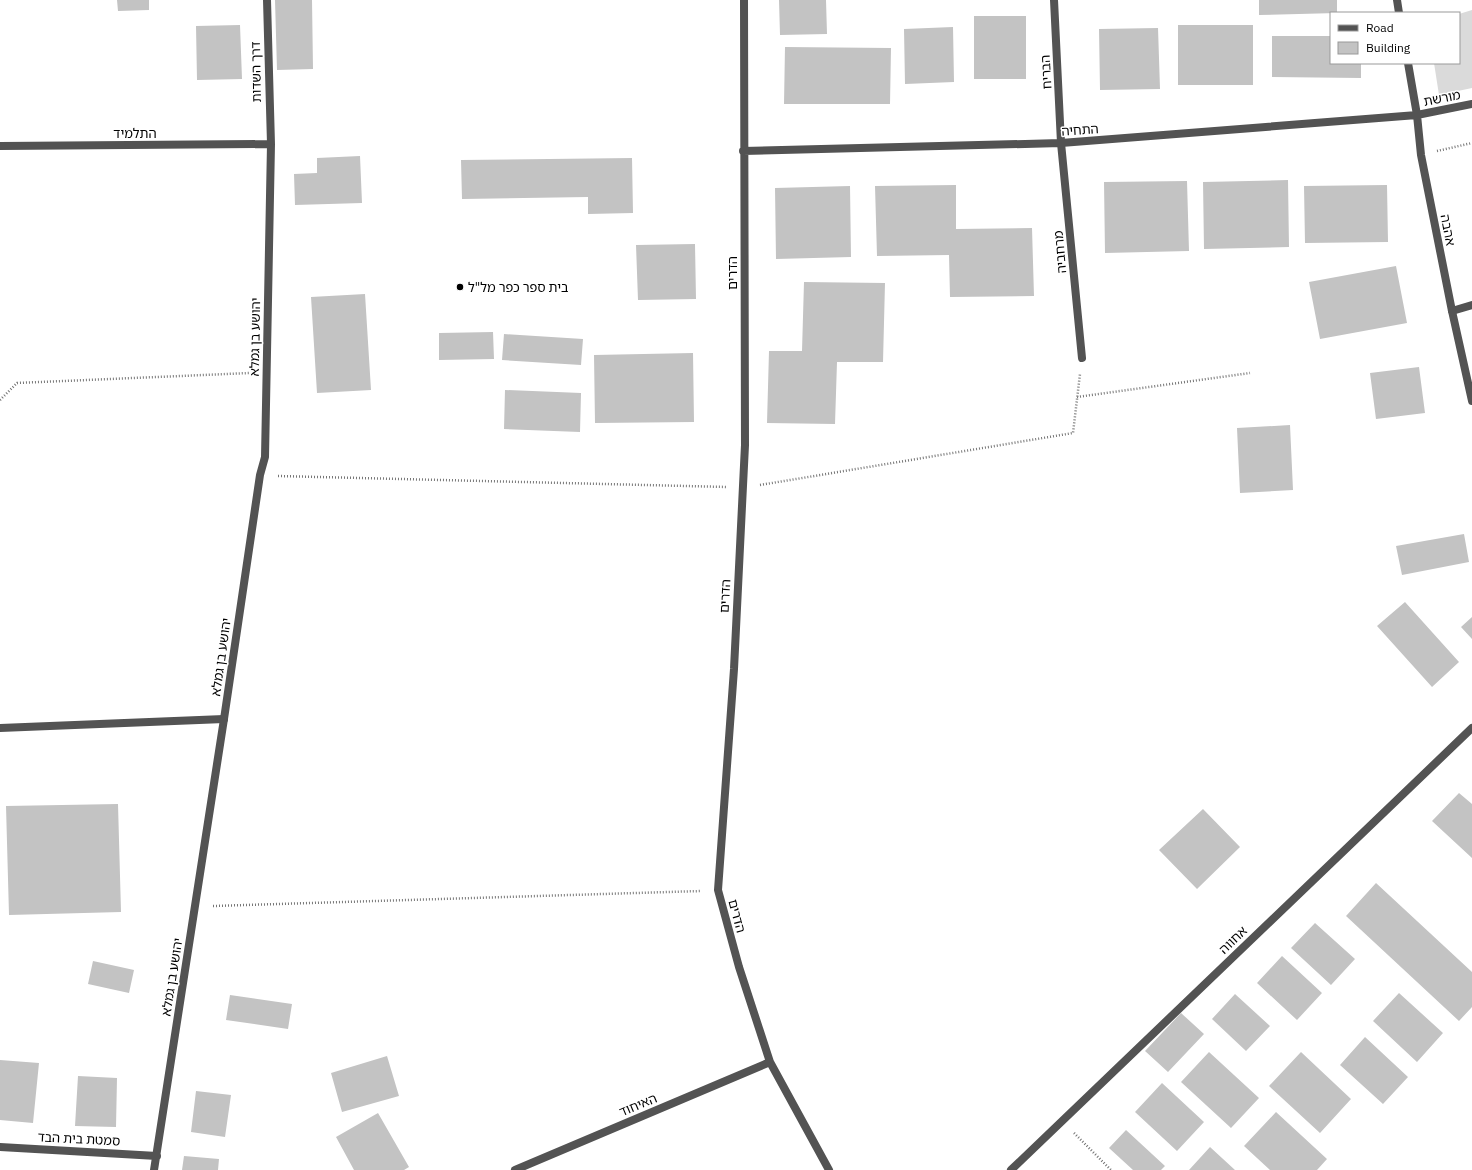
<svg xmlns="http://www.w3.org/2000/svg" width="1472" height="1170" font-family="'IBM Plex Sans','Noto Sans Hebrew',sans-serif">
	<style>
		.green { fill: #dadada }
		.building { fill: #c3c3c3 }
		.lines { fill: none; stroke-linecap: round; stroke-linejoin: round }
		.path { stroke: #757575; stroke-width: 2.5; stroke-dasharray: 1 2; stroke-linecap: butt }
		.lane { stroke: #535353; stroke-width: 8 }
		.street { stroke: #535353; stroke-width: 8 }
		.poi-dot { fill: #000; stroke: #fff; stroke-width: 1.5 }
		.labels { text-anchor: middle; dominant-baseline: central; stroke-width: 3; stroke-linejoin: round; paint-order: stroke }
		.street-label { font-size: 13px; fill: #000; stroke: #fff }
		.poi-label { font-size: 13px; fill: #000; stroke: #fff; text-anchor: start }
	</style>
	<rect width="100%" height="100%" fill="#fff"/>
	<path class="green" d="M1472 10V88L1439 95 1434 63H1459V14Z"/>
	<path class="building" d="M117 0H149V10L118 11Z
		M275 0H312L313 69 277 70Z
		M779 0H826L827 34 780 35Z
		M1259 0H1337V13L1259 15Z
		M974 16H1026V79H974Z
		M240 25 242 79 197 80 196 26Z
		M1178 25H1253V85H1178Z
		M953 27 954 82 905 84 904 29Z
		M1158 28 1160 89 1100 90 1099 29Z
		M1272 36H1331V63H1361V78L1272 77Z
		M785 47 891 48 890 104H784Z
		M360 156 362 203 295 205 294 174 317 173V158Z
		M632 158 633 213 588 214V197L462 199 461 160Z
		M1288 180 1289 247 1204 249 1203 182Z
		M1187 181 1189 251 1105 253 1104 182Z
		M956 185V229L1032 228 1034 296 950 297 949 255 877 256 875 186Z
		M1387 185 1388 242 1305 243 1304 186Z
		M850 186 851 257 776 259 775 188Z
		M695 244 696 299 638 300 636 245Z
		M1396 266 1407 323 1320 339 1309 282Z
		M804 282 885 283 883 362H837L835 424 767 423 769 351H802Z
		M365 294 371 390 317 393 311 297Z
		M493 332 494 359 439 360V333Z
		M504 334 583 339 581 365 502 360Z
		M693 353 694 422 595 423 594 355Z
		M1419 367 1425 413 1376 419 1370 373Z
		M505 390 581 393 580 432 504 429Z
		M1290 425 1293 490 1240 493 1237 428Z
		M1464 534 1469 562 1402 575 1396 546Z
		M1405 602 1459 662 1432 687 1377 626Z
		M1472 617V639L1461 627Z
		M1459 793 1472 804V858L1432 821Z
		M118 804 121 912 9 915 6 806Z
		M1203 809 1240 847 1197 889 1159 850Z
		M1376 883 1472 972V1007L1459 1021 1346 916Z
		M1315 923 1355 959 1331 985 1291 948Z
		M1282 956 1322 993 1297 1020 1257 983Z
		M93 961 134 970 129 993 88 984Z
		M1399 993 1443 1033 1417 1062 1373 1021Z
		M1235 994 1270 1026 1246 1051 1212 1019Z
		M230 995 292 1004 288 1029 226 1020Z
		M1181 1013 1204 1034 1168 1072 1145 1051Z
		M1365 1037 1408 1077 1383 1104 1340 1065Z
		M1209 1052 1259 1098 1231 1128 1181 1082Z
		M1301 1052 1351 1099 1320 1133 1269 1086Z
		M387 1056 399 1096 342 1112 331 1073Z
		M0 1060 39 1063 33 1123 0 1120Z
		M78 1076 117 1078 116 1127 75 1126Z
		M1162 1083 1204 1122 1177 1151 1135 1112Z
		M196 1091 231 1095 225 1137 191 1132Z
		M1276 1112 1327 1159 1317 1170H1270L1244 1146Z
		M378 1113 409 1167 404 1170H354L336 1137Z
		M1126 1130 1165 1166 1161 1170H1133L1109 1148Z
		M1210 1147 1235 1170H1189Z
		M184 1156 219 1159 218 1170H182Z"/>
	<g class="lines">
		<path class="path" d="M1437 151 1472 143
			M1077 397 1250 373
			M0 400 17 383 250 373
			M278 476 727 487
			M760 485 1073 433 1080 374
			M213 906 701 891
			M1074 1133 1111 1170"/>
		<path class="lane" d="M1452 311 1472 305
			M0 728 224 719"/>
		<path class="street" d="M744 0 745 445 734 669 718 890 739 967 770 1062 829 1170
			M1054 0 1061 143 1082 358
			M1397 0 1399 13
			M1408 63 1417 115 1421 155 1452 311 1472 401
			M0 146 271 144
			M743 151 1061 143 1417 115 1472 104
			M0 1147 157 1156
			M154 1170 224 719 260 475 265 457 271 144 267 0
			M515 1170 770 1062
			M1011 1170 1472 728"/>
	</g>
	<circle class="poi-dot" cx="460" cy="287" r="4"/>
	<g class="labels">
		<g class="street-label">
			<text transform="translate(256 72) rotate(-91)">דרך השדות</text>
			<text transform="translate(1046 72) rotate(-93)">הבריח</text>
			<text transform="translate(1442 98) rotate(-11)">מורשת</text>
			<text transform="translate(1080 130) rotate(-4)">התחיה</text>
			<text x="135" y="133">התלמיד</text>
			<text transform="translate(1448 230) rotate(79)">אהבה</text>
			<text transform="translate(1060 252) rotate(-95)">מרחביה</text>
			<text transform="translate(732 273) rotate(-90)">הדרים</text>
			<text transform="translate(255 337) rotate(-89)">יהושע בן גמלא</text>
			<text transform="translate(725 596) rotate(-87)">הדרים</text>
			<text transform="translate(221 657) rotate(-82)">יהושע בן גמלא</text>
			<text transform="translate(737 916) rotate(75)">הדרים</text>
			<text transform="translate(1233 940) rotate(-44)">אחווה</text>
			<text transform="translate(172 977) rotate(-81)">יהושע בן גמלא</text>
			<text transform="translate(638 1105) rotate(-23)">האיחוד</text>
			<text transform="translate(79 1139) rotate(3)">סמטת בית הבד</text>
		</g>
		<g class="poi-label">
			<text x="468" y="287">בית ספר כפר מל"ל</text>
		</g>
	</g>
	<rect x="1330" y="12" width="130" height="52" fill="#ffffff" stroke="#999999"/>
	<rect x="1338" y="25" width="20" height="6" fill="#535353" stroke="#999999"/>
	<text x="1366" y="32" font-size="12" fill="#000000">Road</text>
	<rect x="1338" y="42" width="20" height="12" fill="#c3c3c3" stroke="#999999"/>
	<text x="1366" y="52" font-size="12" fill="#000000">Building</text>
</svg>
